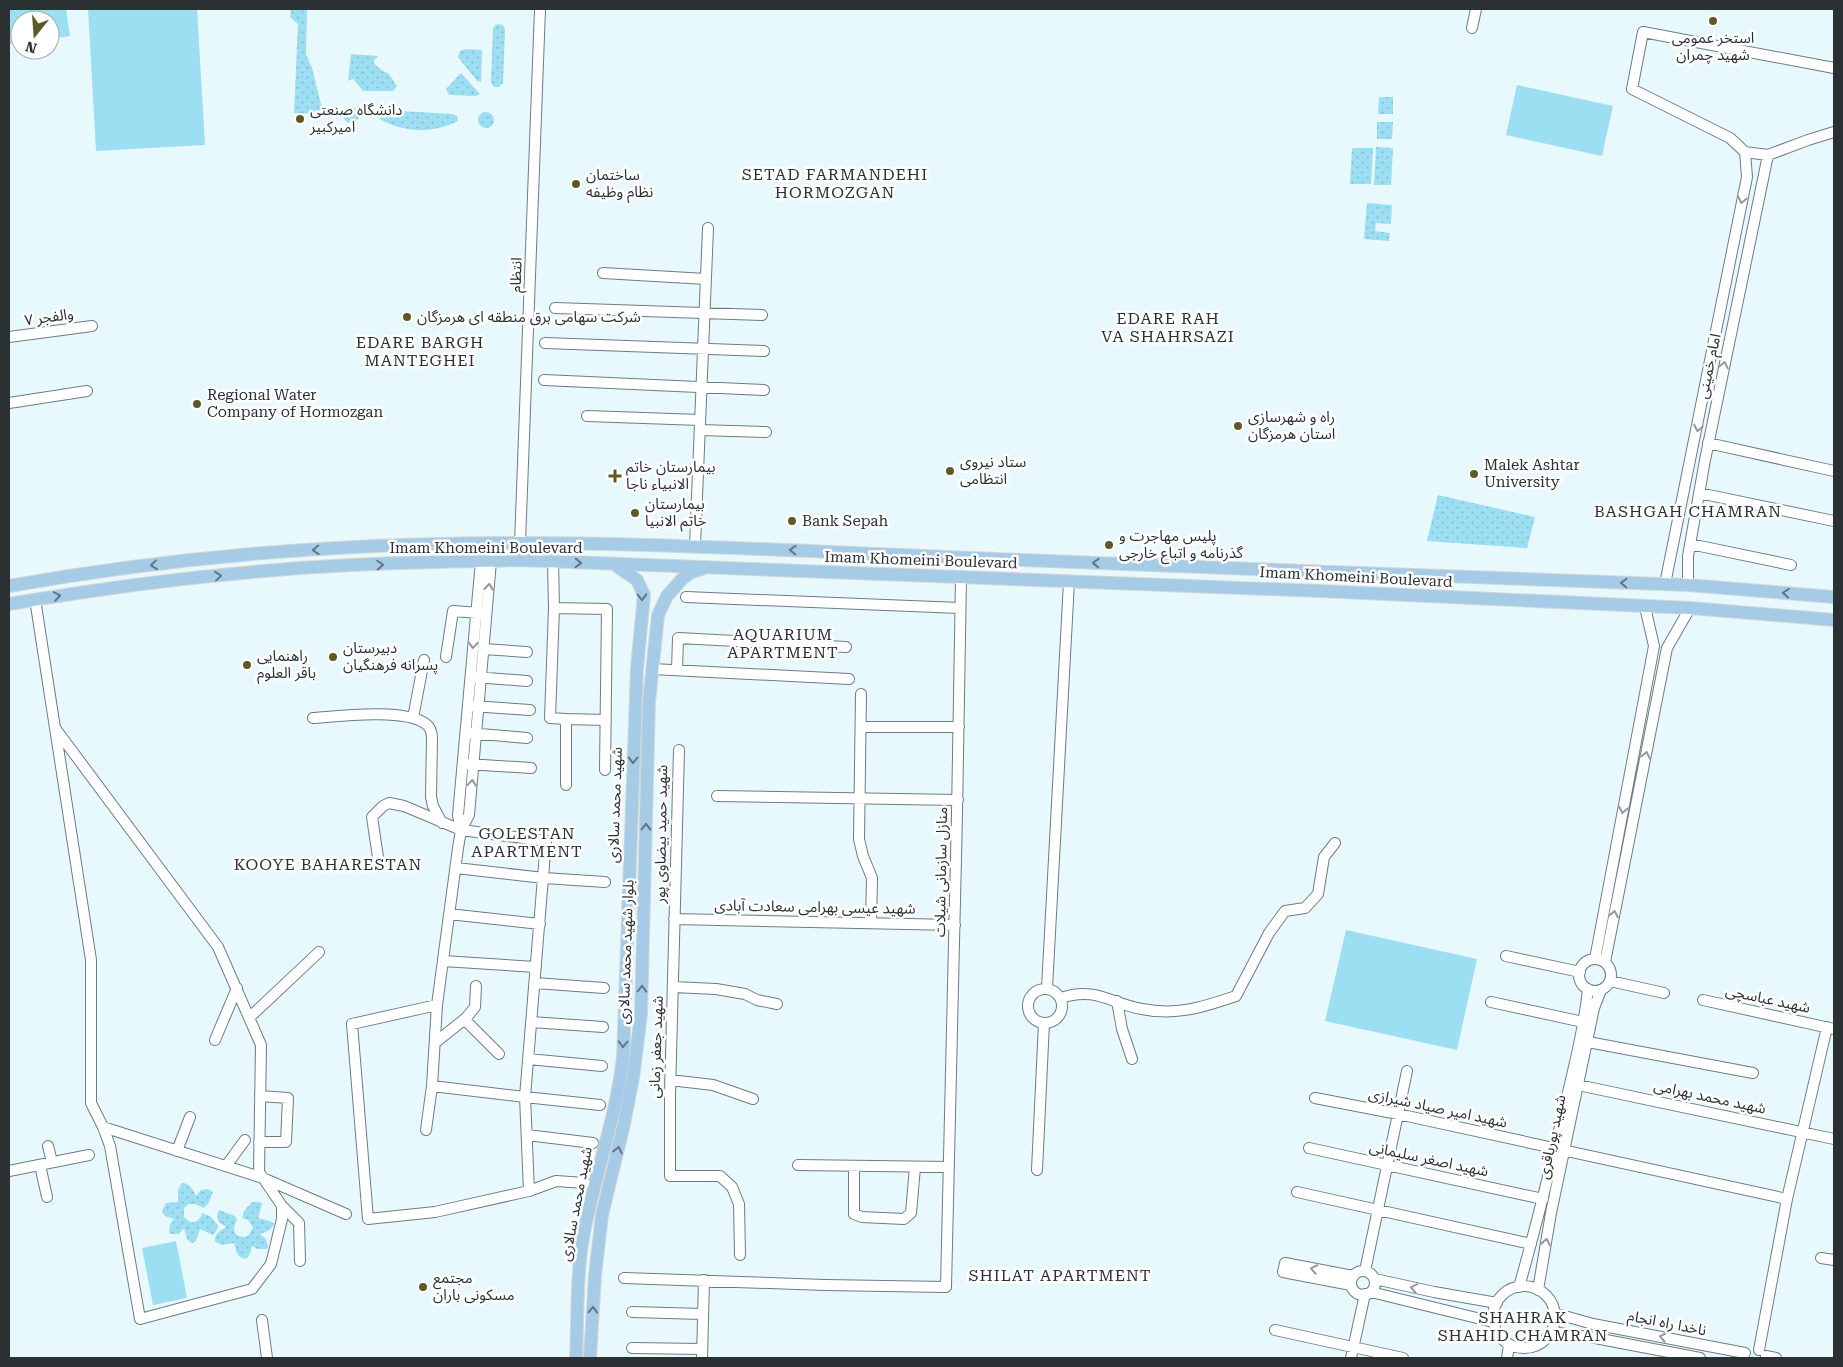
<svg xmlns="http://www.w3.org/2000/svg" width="1843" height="1367" font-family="'Roboto Serif','Noto Sans Arabic',serif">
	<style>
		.grass { fill: url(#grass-dots) }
		.pitch { fill: #9cdef2 }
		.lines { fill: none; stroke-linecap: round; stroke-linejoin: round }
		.minor-casing { stroke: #6e7c81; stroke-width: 12 }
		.major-casing { stroke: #d5d6d6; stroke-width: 14 }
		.minor { stroke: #fff; stroke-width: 10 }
		.major { stroke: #a6cbe7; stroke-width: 12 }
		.oneway { stroke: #959899 }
		.oneway2 { stroke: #627684 }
		.poi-dot { fill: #5e5824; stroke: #fff; stroke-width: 2 }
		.labels { text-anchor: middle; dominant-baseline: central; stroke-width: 5; stroke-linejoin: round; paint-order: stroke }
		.poi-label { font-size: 15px; fill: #2b3133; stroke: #fff; text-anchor: start }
		.street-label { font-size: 15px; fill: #2b3133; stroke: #fff }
		.neighbourhood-label { font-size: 16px; letter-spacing: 1px; fill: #2b3133; stroke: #fff }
	</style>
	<defs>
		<pattern id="grass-dots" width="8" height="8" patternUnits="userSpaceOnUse" patternTransform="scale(1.25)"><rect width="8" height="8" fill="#9cdef2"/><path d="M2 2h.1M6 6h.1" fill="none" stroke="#87bfd0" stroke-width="1.8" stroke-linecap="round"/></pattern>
	</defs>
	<rect width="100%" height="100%" fill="#e8f9fe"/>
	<path class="grass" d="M291 9H307L306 54 312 68 321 104 322 114 294 113 298 24 290 17Z
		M497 24 503 25 505 30 503 83 499 87H494L491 82 493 28Z
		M466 49 482 50 481 82 477 81 458 57 460 51Z
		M351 54 378 56 373 62 380 69 389 74 397 86 393 91H363L353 79 348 81Z
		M461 73 480 94 476 96 449 95 446 89Z
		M1379 97H1393V114H1378Z
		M343 115a8 8 0 1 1 16 0a8 8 0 1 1-16 0Z
		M383 110 453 114 457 116 458 121C433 134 402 133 378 118V113Z
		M478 120a8 8 0 1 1 16 0a8 8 0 1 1-16 0Z
		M1377 122H1393L1392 139H1377Z
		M1376 147 1393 148 1391 185H1374Z
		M1352 148H1373L1371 184H1350Z
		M1367 203 1392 205 1391 224 1376 223 1375 231 1390 233 1389 241 1364 239Z
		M1438 495 1535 517 1527 548 1427 541Z
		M182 1183C190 1183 193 1190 196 1196L201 1190 208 1189 213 1192 208 1204 204 1208 195 1204H189L184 1208V1217L190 1222C196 1223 201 1219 202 1213L210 1216 218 1225 217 1230 213 1235 200 1229 196 1241 192 1243 187 1239 184 1228 179 1234H170L169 1232 170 1225 174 1219 165 1216 162 1211 166 1203 178 1202V1190Z
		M252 1202H260L262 1204 258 1218 270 1221 274 1224 270 1230 260 1234 266 1239 268 1247 266 1249H258L252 1246 250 1254 246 1259C237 1258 236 1251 234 1243L223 1245 215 1242C214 1234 220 1231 226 1227L219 1222 217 1216 219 1210 235 1216 237 1220C232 1229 233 1237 245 1237L249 1235 253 1227 248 1220 242 1218 244 1211Z"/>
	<path class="pitch" d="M9 9H66L70 36 50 39V20H20V43L9 44Z
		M88 9H197L205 145 96 151Z
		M1517 85 1613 106 1602 156 1506 135Z
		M1346 930 1477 959 1457 1050 1325 1021Z
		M176 1241 187 1298 153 1305 142 1248Z"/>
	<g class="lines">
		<g class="minor-casing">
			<path id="minor" d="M1472 28 1476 9
				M1834 68 1643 32 1632 89 1730 138 1745 152 1768 155 1808 140 1834 132
				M603 273 706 279
				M555 308 762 315
				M9 337 92 326
				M545 343 764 351
				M544 380 764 390
				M9 403 87 391
				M587 416 700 420
				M700 430 766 432
				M1708 443 1834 471
				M1699 493 1834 521
				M520 543 540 9
				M1690 544 1791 565
				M695 546 708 228
				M553 562 554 608 550 718 566 719V785
				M1665 584 1747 177 1745 152
				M1688 585V556L1705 460 1768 155
				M686 597 960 608
				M35 599 91 960V1103L103 1127 110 1146 140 1319 252 1289 271 1264 282 1219V1206L259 1172 261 1045 218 947 55 728
				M554 608 607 609 605 770
				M483 649 527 652
				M446 657 453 611 480 613
				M652 669 849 679
				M677 670 678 638 846 647
				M474 677 527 681
				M861 694 859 839 863 856 872 878 871 923
				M472 706 530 710
				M313 718C339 716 405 708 426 724 430 727 432 732 432 738L431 797 433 806 442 823
				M413 718 424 660
				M566 719 606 720
				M861 727H959
				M469 733 527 738
				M679 750 670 1094V1176H720L732 1187 739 1204 740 1255
				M467 764 531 768
				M717 796 958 800
				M461 830 458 815 481 561
				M379 864 372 817 383 806 389 803 404 806 461 830 546 841 525 1097 600 1105
				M456 868 544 878 605 882
				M449 914 540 924
				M674 919 955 925
				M1506 956 1580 972
				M1595 959 1654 646 1645 607
				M1579 975a16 16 0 1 1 32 0a16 16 0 1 1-32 0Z
				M443 961 536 967
				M1605 962 1667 648 1690 608
				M1610 981 1664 993
				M535 983 604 988
				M673 987 716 989 745 994 757 1000 777 1004
				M1047 988 1069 582
				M1028 1006a17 17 0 1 1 34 0a17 17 0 1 1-34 0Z
				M1061 998C1096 986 1111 1004 1142 1009 1177 1016 1203 1007 1236 996L1269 933 1285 911 1305 908 1318 894 1324 857 1335 843
				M1703 1000 1834 1029
				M1117 1001 1122 1029 1132 1059
				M1491 1002 1583 1022
				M437 1005 352 1024 368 1219 435 1212 529 1191 525 1097 432 1086 437 1005 458 848 461 830 469 815 491 561
				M250 1017 319 952
				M465 1020 499 1054
				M531 1022 603 1027
				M215 1040 237 988
				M436 1042 466 1018 475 1007 476 986
				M1588 1042 1753 1073
				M528 1059 602 1066
				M670 1080 713 1085 753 1099
				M1578 1085 1834 1139
				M1315 1098 1398 1114 1787 1199
				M103 1127 263 1178 346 1214
				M426 1130 432 1086
				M527 1135 593 1143
				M259 1142H286L288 1098 260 1096
				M48 1146 52 1162
				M1309 1148 1543 1199
				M177 1151 190 1117
				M40 1165 47 1197
				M798 1165 949 1167
				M226 1166 245 1140
				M854 1166V1214L862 1217 904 1219 911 1213 915 1167
				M1037 1170 1044 1023
				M9 1171 89 1155
				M529 1191 556 1181 585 1183
				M1297 1192 1531 1244
				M282 1206 299 1223 300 1261
				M1821 1258 1834 1260
				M1365 1271 1407 1071
				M1351 1283a12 12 0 1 1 24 0a12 12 0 1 1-24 0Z
				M624 1278 825 1285 946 1287 957 814 961 578
				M1375 1279 1434 1292 1497 1303
				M1351 1285 1283 1272 1285 1263 1353 1276
				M1493 1317a31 31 0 1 1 62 0a31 31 0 1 1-62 0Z
				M1519 1287C1536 1227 1551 1166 1565 1105 1574 1067 1584 1028 1588 989
				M1538 1290 1551 1213 1594 1008 1601 990
				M1371 1292 1493 1322
				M632 1312 703 1314
				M1554 1313 1593 1324 1745 1353
				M262 1320 267 1358
				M1275 1330 1403 1358
				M1551 1332 1590 1337 1700 1358
				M632 1348 702 1349
				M1759 1350 1787 1199 1827 1027
				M1766 1356 1776 1358
				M702 1358 704 1280
				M1351 1358 1365 1294
				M1507 1358 1509 1345"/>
		</g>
		<g class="major-casing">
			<path id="major" d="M9 586C150 561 294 547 438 544 607 540 776 550 945 557 1193 567 1440 576 1688 585L1834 597
				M9 604C97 589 187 577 276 570 357 563 438 562 519 560L1320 591 1690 608 1834 620
				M576 1358C578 1321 576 1281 582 1244 592 1181 616 1121 623 1057L637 668 644 595 637 580 615 565
				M590 1358 595 1275 602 1215 624 1124 633 1078 641 1014 649 702 658 615 667 596 683 578 692 572 702 569"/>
		</g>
		<use href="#minor" class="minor"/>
		<use href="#major" class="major"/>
	</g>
	<defs><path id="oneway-chevron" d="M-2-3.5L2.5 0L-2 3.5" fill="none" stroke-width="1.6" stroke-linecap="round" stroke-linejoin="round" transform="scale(1.25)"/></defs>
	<g class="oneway">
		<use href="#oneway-chevron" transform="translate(1742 200) rotate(102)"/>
		<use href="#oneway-chevron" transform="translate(1724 365) rotate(-78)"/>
		<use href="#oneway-chevron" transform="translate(1698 428) rotate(101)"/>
		<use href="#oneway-chevron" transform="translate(489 587) rotate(-84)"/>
		<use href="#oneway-chevron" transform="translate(473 645) rotate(94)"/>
		<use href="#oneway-chevron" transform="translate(1646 755) rotate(-78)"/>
		<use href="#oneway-chevron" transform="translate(472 783) rotate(-85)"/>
		<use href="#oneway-chevron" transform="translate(1623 810) rotate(101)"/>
		<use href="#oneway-chevron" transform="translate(1614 914) rotate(-79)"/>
		<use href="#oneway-chevron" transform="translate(1546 1242) rotate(-80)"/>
		<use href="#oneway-chevron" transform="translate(1314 1269) rotate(-169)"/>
		<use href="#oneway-chevron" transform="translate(1414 1288) rotate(-169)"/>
		<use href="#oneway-chevron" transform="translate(1663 1337) rotate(-169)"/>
	</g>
	<g class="oneway2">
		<use href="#oneway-chevron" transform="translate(316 550) rotate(178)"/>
		<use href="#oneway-chevron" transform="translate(793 550) rotate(-178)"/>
		<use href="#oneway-chevron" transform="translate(578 563) rotate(2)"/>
		<use href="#oneway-chevron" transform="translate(1096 563) rotate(-178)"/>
		<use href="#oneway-chevron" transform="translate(154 565) rotate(174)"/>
		<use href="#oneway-chevron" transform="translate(380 565) rotate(-3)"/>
		<use href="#oneway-chevron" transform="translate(218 576) rotate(-6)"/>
		<use href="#oneway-chevron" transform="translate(1624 583) rotate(-178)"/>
		<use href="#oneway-chevron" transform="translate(1786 593) rotate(-175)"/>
		<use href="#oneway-chevron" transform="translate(57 596) rotate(-10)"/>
		<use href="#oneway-chevron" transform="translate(642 597) rotate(88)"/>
		<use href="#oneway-chevron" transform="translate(633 760) rotate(92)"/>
		<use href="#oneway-chevron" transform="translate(646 827) rotate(-89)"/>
		<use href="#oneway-chevron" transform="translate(642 989) rotate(-88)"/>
		<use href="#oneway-chevron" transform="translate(623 1044) rotate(92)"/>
		<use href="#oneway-chevron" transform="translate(618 1150) rotate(-77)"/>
		<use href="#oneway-chevron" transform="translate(593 1310) rotate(-87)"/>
	</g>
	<g class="poi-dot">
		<circle cx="1713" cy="21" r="5"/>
		<circle cx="300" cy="119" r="5"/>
		<circle cx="576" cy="184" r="5"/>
		<circle cx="407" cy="317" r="5"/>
		<circle cx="197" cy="404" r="5"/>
		<circle cx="1238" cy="426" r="5"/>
		<circle cx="950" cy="471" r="5"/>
		<circle cx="1474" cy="474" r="5"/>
		<path d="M612.5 468.5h5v5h5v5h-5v5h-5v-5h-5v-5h5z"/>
		<circle cx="635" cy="513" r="5"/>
		<circle cx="792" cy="521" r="5"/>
		<circle cx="1109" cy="545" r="5"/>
		<circle cx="333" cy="657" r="5"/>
		<circle cx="247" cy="665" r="5"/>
		<circle cx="423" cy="1287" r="5"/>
	</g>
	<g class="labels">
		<g class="poi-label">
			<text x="1713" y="38" text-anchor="middle">استخر عمومی<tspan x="1713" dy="17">شهید چمران</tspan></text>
			<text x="310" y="110">دانشگاه صنعتی<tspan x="310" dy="17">امیرکبیر</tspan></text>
			<text x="586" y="175">ساختمان<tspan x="586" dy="17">نظام وظیفه</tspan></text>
			<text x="417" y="317">شرکت سهامی برق منطقه ای هرمزگان</text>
			<text x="207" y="395">Regional Water<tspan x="207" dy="17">Company of Hormozgan</tspan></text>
			<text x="1248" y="417">راه و شهرسازی<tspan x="1248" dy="17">استان هرمزگان</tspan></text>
			<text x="960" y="462">ستاد نیروی<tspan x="960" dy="17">انتظامی</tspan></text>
			<text x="1484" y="465">Malek Ashtar<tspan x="1484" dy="17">University</tspan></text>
			<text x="626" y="467">بیمارستان خاتم<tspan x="626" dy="17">الانبیاء ناجا</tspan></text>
			<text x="645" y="504">بیمارستان<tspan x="645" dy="17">خاتم الانبیا</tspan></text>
			<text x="802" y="521">Bank Sepah</text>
			<text x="1119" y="536">پلیس مهاجرت و<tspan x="1119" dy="17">گذرنامه و اتباع خارجى</tspan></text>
			<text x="343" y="648">دبیرستان<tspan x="343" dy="17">پسرانه فرهنگیان</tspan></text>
			<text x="257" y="656">راهنمایی<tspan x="257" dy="17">باقر العلوم</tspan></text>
			<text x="433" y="1278">مجتمع<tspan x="433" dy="17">مسکونی باران</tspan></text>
		</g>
		<g class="street-label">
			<text transform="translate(516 275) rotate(-88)">انتظام</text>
			<text transform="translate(49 317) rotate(-8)">والفجر ۷</text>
			<text transform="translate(1709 366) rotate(-78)">امام خمینی</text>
			<text x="486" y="548">Imam Khomeini Boulevard</text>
			<text transform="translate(921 560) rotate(2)">Imam Khomeini Boulevard</text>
			<text transform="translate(1356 577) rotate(3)">Imam Khomeini Boulevard</text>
			<text transform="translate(615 805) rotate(-88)">شهید محمد سالاری</text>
			<text transform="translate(661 834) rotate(-89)">شهید حمید بیضاوی پور</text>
			<text transform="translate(941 872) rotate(-89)">منازل سازمانی شیلات</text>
			<text transform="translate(815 907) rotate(1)">شهید عیسی بهرامی سعادت آبادی</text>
			<text transform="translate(626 952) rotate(-88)">بلوار شهید محمد سالاری</text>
			<text transform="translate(1768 999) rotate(12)">شهید عباسچی</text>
			<text transform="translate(656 1047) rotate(-88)">شهید جعفر زمانی</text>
			<text transform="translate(1710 1097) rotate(12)">شهید محمد بهرامی</text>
			<text transform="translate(1438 1108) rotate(12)">شهید امیر صیاد شیرازی</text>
			<text transform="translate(1552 1137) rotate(-78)">شهید پورباقری</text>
			<text transform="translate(1429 1159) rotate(12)">شهید اصغر سلیمانی</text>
			<text transform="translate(576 1204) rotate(-79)">شهید محمد سالاری</text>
			<text transform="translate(1667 1323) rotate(11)">ناخدا راه انجام</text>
		</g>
		<g class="neighbourhood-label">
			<text x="835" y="174">SETAD FARMANDEHI<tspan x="835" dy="18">HORMOZGAN</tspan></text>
			<text x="1168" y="318">EDARE RAH<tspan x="1168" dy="18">VA SHAHRSAZI</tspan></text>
			<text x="420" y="342">EDARE BARGH<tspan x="420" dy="18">MANTEGHEI</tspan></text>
			<text x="1688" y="511">BASHGAH CHAMRAN</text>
			<text x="783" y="634">AQUARIUM<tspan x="783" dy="18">APARTMENT</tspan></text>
			<text x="527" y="833">GOLESTAN<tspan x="527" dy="18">APARTMENT</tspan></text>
			<text x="328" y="864">KOOYE BAHARESTAN</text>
			<text x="1060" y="1275">SHILAT APARTMENT</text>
			<text x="1523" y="1317">SHAHRAK<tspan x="1523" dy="18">SHAHID CHAMRAN</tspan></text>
		</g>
	</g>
	<rect width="1843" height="1367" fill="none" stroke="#2b3133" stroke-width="20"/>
	<g transform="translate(35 35) rotate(197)"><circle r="24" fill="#ffffff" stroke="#aaadad"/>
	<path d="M0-4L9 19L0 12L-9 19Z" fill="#5e5824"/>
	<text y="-8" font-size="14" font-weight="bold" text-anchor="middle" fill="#2b3133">N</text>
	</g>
</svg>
